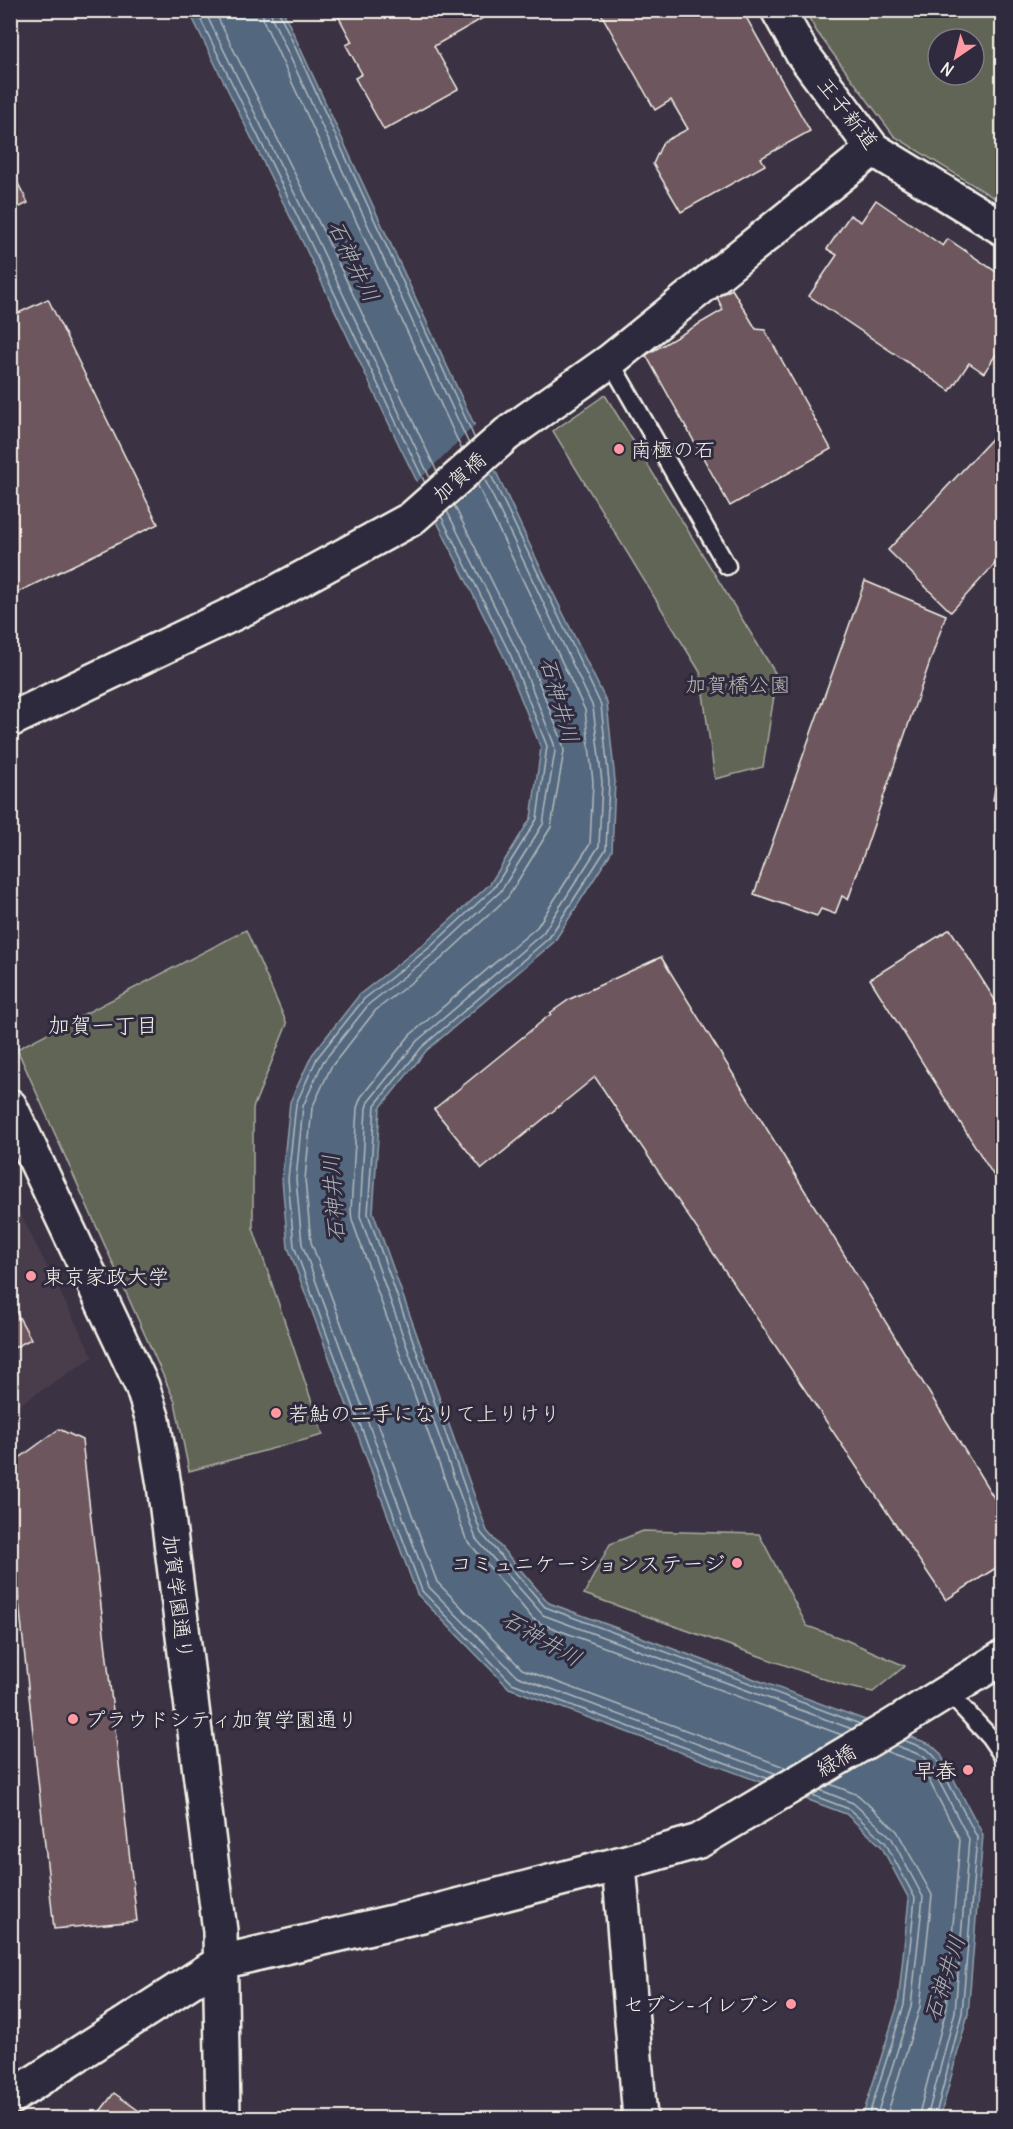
<svg xmlns="http://www.w3.org/2000/svg" width="1013" height="2129" font-family="Delius,'Klee One',sans-serif">
	<style>
		.built { fill: #4a3e4b }
		.green { fill: #616557; stroke: #aaaba0; stroke-width: 1.5; fill-rule: evenodd }
		.water { fill: #53677e; stroke: #939ea8; stroke-width: 1.5 }
		.pier { fill: #3b3343 }
		.lines { fill: none; stroke-linecap: round; stroke-linejoin: round }
		.shore { stroke: #b4babe; stroke-width: 1.5 }
		.building { fill: #6d565d; stroke: #f4f1e8; stroke-width: 1.5 }
		.service-casing { stroke: #f4f1e8; stroke-width: 21 }
		.minor-casing { stroke: #f4f1e8; stroke-width: 38 }
		.tertiary-casing { stroke: #f4f1e8; stroke-width: 38 }
		.service { stroke: #2f2a3d; stroke-width: 16 }
		.minor { stroke: #2f2a3d; stroke-width: 33 }
		.tertiary { stroke: #2f2a3d; stroke-width: 33 }
		.poi-dot { fill: #ff9aa2; stroke: #2f2a3d; stroke-width: 2 }
		.labels { text-anchor: middle; dominant-baseline: central; stroke-width: 6; stroke-linejoin: round; paint-order: stroke }
		.street-label { font-size: 21px; fill: #f4f1e8; stroke: #2f2a3d }
		.poi-label { font-size: 21px; fill: #f4f1e8; stroke: #2f2a3d; text-anchor: start }
		.park-label { font-size: 21px; fill: #b9b9ae; stroke: #2f2a3d }
		.water-label { font-size: 22px; font-style: italic; fill: #acb3b8; stroke: #2f2a3d }
		.neighbourhood-label { font-size: 22px; fill: #f4f1e8; stroke: #2f2a3d }
	</style>
	<rect width="100%" height="100%" fill="#3b3343"/>
	<filter id="ink" filterUnits="userSpaceOnUse"><feTurbulence type="fractalNoise" baseFrequency=".0167" numOctaves="2"/><feDisplacementMap in="SourceGraphic" scale="12" xChannelSelector="R" yChannelSelector="G"/><feConvolveMatrix kernelMatrix="1 2 1 2 8 2 1 2 1" color-interpolation-filters="sRGB"/></filter>
	<g filter="url(#ink)">
		<path class="built" d="M10 1194 93 1357 11 1410H10Z"/>
		<path class="green" d="M805 11H1002V203L894 136 817 32ZM938 39H974V75H938Z
			M605 395 777 676 763 767 715 779 700 672 553 431Z
			M246 930 287 1024 253 1108V1228L323 1435 189 1471 175 1402 17 1049Z
			M643 1531 759 1534 807 1626 846 1640 905 1666 873 1692 844 1686 584 1594 610 1544Z"/>
		<path class="water" d="M189 11H283L534 554 607 703 615 781 612 851 554 942 426 1051 380 1108 373 1212 487 1531 549 1603 930 1744 940 1753 983 1835 968 2014 940 2118H862L898 2004 909 1899 881 1846 846 1814 509 1688 417 1594 288 1247 282 1179 290 1102 312 1055 360 994 425 943 490 884 531 818 541 748 505 659 401 449 303 243Z"/>
		<path class="pier" d="M477 423 498 468 435 524 415 484Z"/>
		<g class="lines">
			<path class="shore" d="M196 10 309 240 425 483
				M204 10 316 237 430 478
				M214 10 324 233 437 472
				M262 10 264 22 462 450
				M271 10 272 18 469 444
				M278 10 475 439
				M490 473 601 705 609 782 606 849 549 938 422 1047 375 1105 368 1214 481 1533 545 1607 860 1724
				M484 478 593 707 602 782 599 846 543 933 417 1041 368 1102 366 1108 360 1216 476 1539 543 1615 852 1729
				M477 484 585 710 593 782 590 844 537 927 410 1035 361 1097 357 1108 351 1211 352 1220 466 1539 533 1619 542 1624 842 1735
				M454 505 526 650 562 741 564 751 551 827 508 897 440 960 376 1010 331 1067 312 1108 305 1179 311 1242 437 1582 522 1669 787 1768
				M447 511 518 653 554 744 555 751 543 824 501 891 434 953 369 1004 323 1062 303 1106 296 1179 302 1244 429 1587 517 1676 777 1774
				M441 516 511 656 547 746 537 819 494 888 429 948 364 999 317 1058 296 1104 288 1179 294 1246 422 1591 512 1683 769 1779
				M903 1740 927 1749 935 1757 977 1837 962 2013 935 2118
				M895 1745 923 1756 929 1762 969 1839 955 2012 927 2118
				M885 1751 918 1763 922 1767 960 1840 946 2010 918 2118
				M830 1784 858 1795 897 1831 932 1895 920 2007 886 2118
				M820 1790 853 1803 891 1837 923 1897 911 2007 876 2118
				M812 1795 849 1809 885 1842 915 1898 904 2005 868 2118"/>
		</g>
		<path class="building" d="M335 10H497L434 46 458 89 384 130 355 78 362 74 346 45 352 42Z
			M599 10H742L810 131 761 158 765 165 681 212 653 164 663 142 688 129 671 100 655 110Z
			M10 168 28 203 10 212Z
			M876 200 943 246 948 239 1002 276V345L984 373 969 363 950 391 809 296 837 255 827 249 850 215 861 222Z
			M732 289 756 329 765 330 831 449 730 506 646 355 723 310 717 297Z
			M48 299 158 524 10 596V317Z
			M1002 428V556L951 612 888 550Z
			M865 581 946 615 848 900 842 896 835 914 821 909 817 916 754 894Z
			M1002 751V802L993 800Z
			M950 929 1002 1011V1189L870 979Z
			M661 957 1002 1511V1564L946 1600 595 1077 482 1169 434 1109 551 1014 550 1013 570 999Z
			M10 1301 31 1339 10 1350Z
			M59 1429 82 1440 137 1921 54 1929 10 1518V1465Z
			M114 2093 149 2118H95Z"/>
		<g class="lines">
			<g class="service-casing">
				<path id="service" d="M610 361 727 566
					M948 1692 989 1736 1002 1755"/>
			</g>
			<g class="minor-casing">
				<path id="minor" d="M778 10 802 53 873 149 1002 228
					M10 720 262 600 411 519 507 434 610 361 873 149
					M619 1864 640 2118"/>
			</g>
			<g class="tertiary-casing">
				<path id="tertiary" d="M10 1106 142 1386 153 1420 164 1485 220 1931 223 2118
					M10 2098 221 1962 418 1916 619 1864 699 1841 894 1725 1002 1658"/>
			</g>
			<use href="#service" class="service"/>
			<use href="#minor" class="minor"/>
			<use href="#tertiary" class="tertiary"/>
		</g>
	</g>
	<g class="poi-dot">
		<circle cx="619" cy="449" r="6"/>
		<circle cx="31" cy="1276" r="6"/>
		<circle cx="276" cy="1413" r="6"/>
		<circle cx="737" cy="1563" r="6"/>
		<circle cx="73" cy="1719" r="6"/>
		<circle cx="968" cy="1770" r="6"/>
		<circle cx="791" cy="2004" r="6"/>
	</g>
	<g class="labels">
		<g class="street-label">
			<text transform="translate(848 113) rotate(52)">王子新道</text>
			<text transform="translate(459 477) rotate(-42)">加賀橋</text>
			<text transform="translate(178 1597) rotate(83)">加賀学園通り</text>
			<text transform="translate(836 1760) rotate(-31)">緑橋</text>
		</g>
		<g class="poi-label">
			<text x="631" y="449">南極の石</text>
			<text x="43" y="1276">東京家政大学</text>
			<text x="288" y="1413">若鮎の二手になりて上りけり</text>
			<text x="725" y="1563" text-anchor="end">コミュニケーションステージ</text>
			<text x="85" y="1719">プラウドシティ加賀学園通り</text>
			<text x="956" y="1770" text-anchor="end">早春</text>
			<text x="779" y="2004" text-anchor="end">セブン-イレブン</text>
		</g>
		<g class="park-label">
			<text x="738" y="684">加賀橋公園</text>
		</g>
		<g class="water-label">
			<text transform="translate(354 261) rotate(64)">石神井川</text>
			<text transform="translate(560 700) rotate(74)">石神井川</text>
			<text transform="translate(333 1198) rotate(-94)">石神井川</text>
			<text transform="translate(542 1638) rotate(30)">石神井川</text>
			<text transform="translate(944 1978) rotate(-72)">石神井川</text>
		</g>
		<g class="neighbourhood-label">
			<text x="103" y="1025">加賀一丁目</text>
		</g>
	</g>
	<rect width="1013" height="2129" fill="none" stroke="#2f2a3d" stroke-width="36"/>
	<rect x="18" y="18" width="977" height="2093" fill="none" stroke="#f4f1e8" stroke-width="2" filter="url(#ink)"/>
	<g transform="translate(956 57) rotate(215)"><circle r="28" fill="#2f2a3d" stroke="#7e7a81" stroke-width="1.5"/>
	<path d="M0-4.5L10 22L0 15L-10 22Z" fill="#ff9aa2"/>
	<text y="-9" font-size="16" font-weight="bold" text-anchor="middle" fill="#f4f1e8">N</text>
	</g>
</svg>
